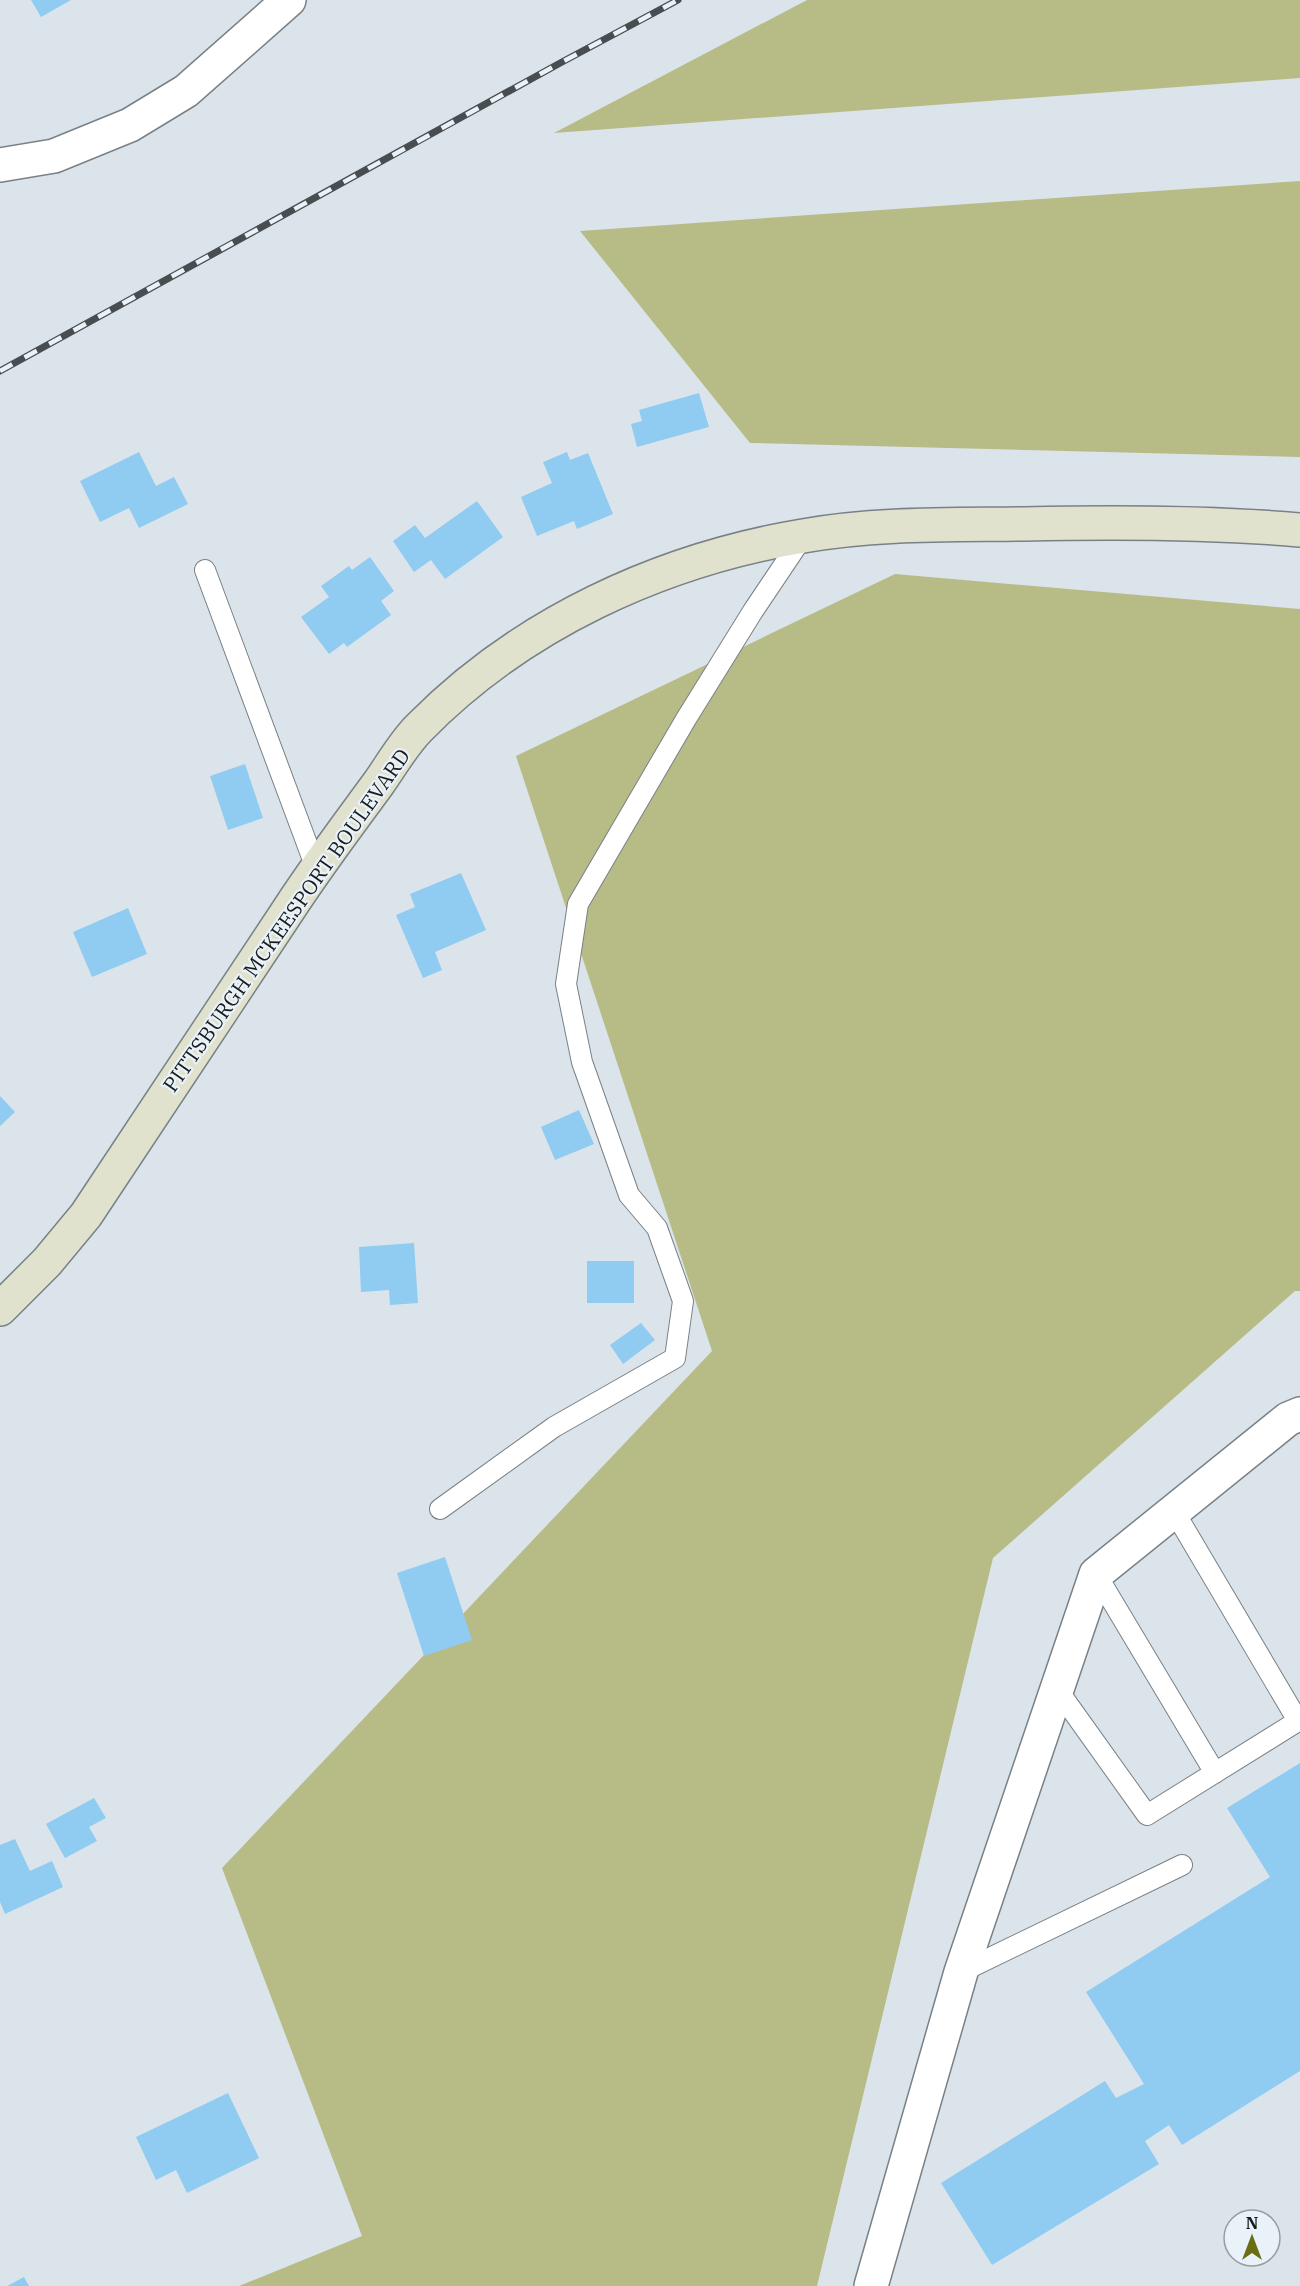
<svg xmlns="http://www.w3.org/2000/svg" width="1300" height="2286" font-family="'IBM Plex Serif',serif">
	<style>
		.green { fill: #b7bc86 }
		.building { fill: #90cbf1 }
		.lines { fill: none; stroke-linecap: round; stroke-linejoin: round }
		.service-casing { stroke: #798186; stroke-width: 22 }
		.minor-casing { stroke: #798186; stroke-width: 36 }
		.tertiary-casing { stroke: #798186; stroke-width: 36 }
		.secondary-casing { stroke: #798186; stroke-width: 36 }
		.service { stroke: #fff; stroke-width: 20 }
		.minor { stroke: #fff; stroke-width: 33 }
		.tertiary { stroke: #fff; stroke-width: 33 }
		.secondary { stroke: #e0e2ce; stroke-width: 33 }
		.rail-casing { stroke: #484d50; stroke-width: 7 }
		.rail { stroke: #e9f2f8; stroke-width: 4.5; stroke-dasharray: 14; stroke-linecap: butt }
		.labels { text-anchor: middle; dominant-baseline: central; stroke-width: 4.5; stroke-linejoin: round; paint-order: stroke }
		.street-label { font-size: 21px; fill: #191c1e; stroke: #e9f2f8 }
	</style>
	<rect width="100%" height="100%" fill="#dbe4ea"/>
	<path class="green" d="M807 0H1300V78L554 133Z
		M1300 181V457L750 443 580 231Z
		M895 574 1300 609V1291H1295L993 1558 817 2286H239L362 2236 222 1868 712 1351 516 756Z"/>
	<path class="building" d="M31 0H71L41 17Z
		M699 393 709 427 637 447 631 424 642 421 639 410Z
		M139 452 156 486 174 477 188 504 139 528 129 508 100 522 80 481Z
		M567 452 570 460 588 453 613 514 577 529 574 521 537 536 521 497 552 483 543 462Z
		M477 501 503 537 445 579 431 560 414 572 393 541 415 525 425 538Z
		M370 557 394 591 381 601 391 615 347 647 344 643 329 654 301 617 329 597 321 586 349 566 352 570Z
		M245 764 263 818 228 830 210 776Z
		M461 873 486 930 435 952 442 970 423 978 396 915 415 907 410 894Z
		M128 908 147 954 92 977 73 932Z
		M0 1096 15 1112 0 1126Z
		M579 1110 594 1144 555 1160 541 1127Z
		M414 1243 418 1303 390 1305 389 1290 361 1292 359 1247Z
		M587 1261H634V1303H587Z
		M641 1323 655 1340 623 1364 610 1345Z
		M445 1557 472 1640 424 1656 397 1573Z
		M1300 1763V2071L1182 2145 1169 2125 1145 2141 1159 2164 992 2265 941 2183 1105 2081 1116 2098 1144 2084 1086 1992 1270 1877 1227 1808Z
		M94 1798 106 1818 89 1827 97 1841 65 1858 46 1824Z
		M15 1839 30 1871 52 1861 63 1887 5 1914 0 1902V1845Z
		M228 2093 259 2158 187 2193 176 2170 156 2180 136 2137Z
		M24 2277 29 2286H7Z"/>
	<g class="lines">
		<g class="service-casing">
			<path id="service" d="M205 570 316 868
				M440 1509 554 1427 675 1358 683 1301 657 1228 629 1195 582 1062 566 984 578 904 686 719 753 611 804 535
				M1096 1574 1215 1773
				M1057 1689 1147 1815 1298 1721 1174 1511
				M961 1972 1182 1865"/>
		</g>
		<g class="minor-casing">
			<path id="minor" d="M871 2286 961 1972 1096 1574 1288 1419 1300 1414"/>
		</g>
		<g class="tertiary-casing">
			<path id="tertiary" d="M0 165 54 156 130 125 186 91 289 0"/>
		</g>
		<g class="secondary-casing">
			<path id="secondary" d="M0 1309 47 1262 86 1215C153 1113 221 1011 289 909 317 866 348 825 378 784 391 766 403 744 419 728 521 624 660 560 803 536 876 523 951 525 1024 524 1116 522 1209 522 1300 530"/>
		</g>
		<use href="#service" class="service"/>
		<use href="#minor" class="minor"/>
		<use href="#tertiary" class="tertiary"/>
		<use href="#secondary" class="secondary"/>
		<g class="rail-casing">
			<path id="rail" d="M0 371 562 62 678 0"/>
		</g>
		<use href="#rail" class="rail"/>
	</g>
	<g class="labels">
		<g class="street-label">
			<text transform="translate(286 920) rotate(-55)">PITTSBURGH MCKEESPORT BOULEVARD</text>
		</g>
	</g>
	<g transform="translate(1252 2238)"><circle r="28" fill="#e9f2f8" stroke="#969ca1" stroke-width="1.5"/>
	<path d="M0-4.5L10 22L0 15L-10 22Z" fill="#6a6e12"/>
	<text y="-9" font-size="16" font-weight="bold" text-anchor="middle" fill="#191c1e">N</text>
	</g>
</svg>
